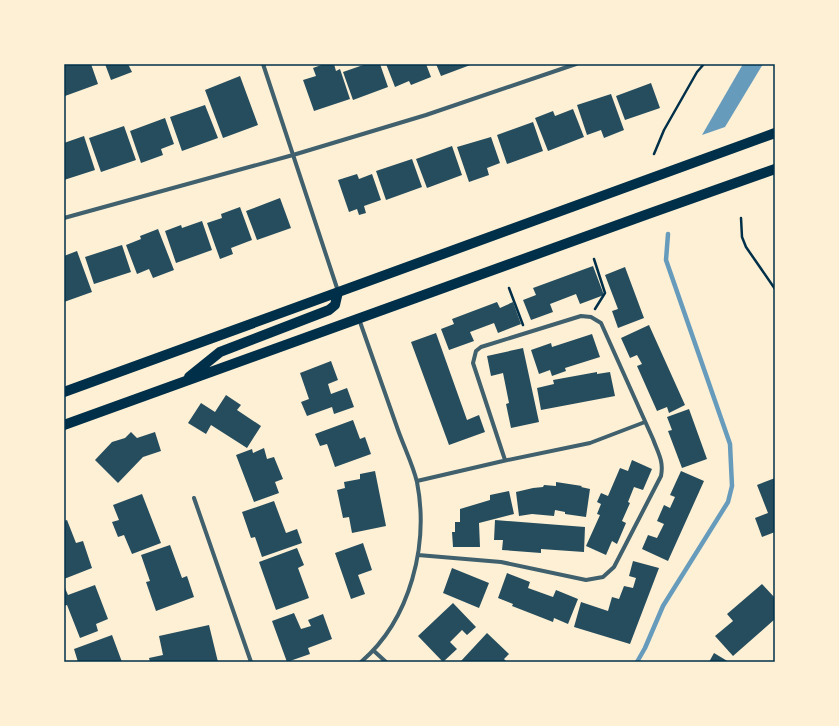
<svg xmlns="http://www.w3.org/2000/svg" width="839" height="726" font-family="Arial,sans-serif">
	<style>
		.water { fill: #669bbc }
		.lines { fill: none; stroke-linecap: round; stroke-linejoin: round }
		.stream { stroke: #669bbc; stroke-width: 4.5 }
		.building { fill: #264d5e }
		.path { stroke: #003049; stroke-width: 2.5 }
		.minor { stroke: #3f606c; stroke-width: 4 }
		.primary { stroke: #003049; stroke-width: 10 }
		.neatline { fill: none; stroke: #003049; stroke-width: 1.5 }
	</style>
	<rect width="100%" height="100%" fill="#fdf0d5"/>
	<path class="water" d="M743 64H763L725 127 702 135Z"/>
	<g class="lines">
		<path class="stream" d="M637 662 645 648 663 606 728 502 732 486 730 444 666 260 668 234"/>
	</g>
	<path class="building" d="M64 64H91L98 84 65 96 64 92Z
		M105 64H128L132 72 111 80Z
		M324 64H334L336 71 340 69 350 99 314 111 303 80 316 76 313 68Z
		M366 64H380L388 87 353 100 343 72Z
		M386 64H426L431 77 411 85 409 81 395 87Z
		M436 64H473L441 76Z
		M240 76 258 125 223 138 205 90Z
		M651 83 660 108 625 120 616 96Z
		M611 94 624 130 604 138 601 130 587 135 577 105Z
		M205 105 218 138 182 151 170 117Z
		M573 109 584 137 548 151 535 118 553 111 555 116Z
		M165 118 174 144 161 149 163 155 141 163 130 131Z
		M533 122 543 151 507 164 497 135Z
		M124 126 136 160 101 172 89 138Z
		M84 136 95 170 64 180V143Z
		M491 137 500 163 487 168 489 175 469 182 457 147Z
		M452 146 462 175 427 188 416 159Z
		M412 159 422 187 386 200 376 171Z
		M357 174 359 179 372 174 381 200 364 206 366 213 359 215 357 209 349 212 338 180Z
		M280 198 291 228 257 240 246 211Z
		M240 207 252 240 231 248 233 254 220 259 207 223 222 218 221 214Z
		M202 221 212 250 176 263 165 231 181 225 182 228Z
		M158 229 174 270 153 278 149 269 137 274 126 245 141 239 140 236Z
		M122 245 131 272 94 284 85 257Z
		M77 251 92 292 64 302V256Z
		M593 266 604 295 580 304 576 294 550 304 553 312 531 320 523 300 536 295 533 288Z
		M625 267 644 318 618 328 612 311 618 309 605 275Z
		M497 302 500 308 513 302 521 324 498 333 494 323 470 332 474 341 449 350 441 329 454 324 452 319Z
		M649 325 685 405 669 413 667 407 657 411 637 366 642 364 637 355 630 358 621 338Z
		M436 333 467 420 479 415 485 432 449 445 411 342Z
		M592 334 600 357 565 368 566 371 552 376 550 370 539 374 531 350 551 343 552 347Z
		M523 348 539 422 511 428 506 404 509 403 503 373 491 376 487 356Z
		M331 361 338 380 328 384 331 394 347 388 354 407 334 414 332 407 307 416 301 402 309 399 300 373Z
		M597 372V374L610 372 615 396 541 410 537 388 554 384 553 380Z
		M226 395 241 405 237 410 261 426 247 448 211 425 206 434 188 423 201 403 215 412Z
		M689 409 707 459 682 468 668 431 672 430 667 417Z
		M353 420 360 439 365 437 371 454 335 467 327 444 320 446 315 434Z
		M131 432 137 438 155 432 161 451 143 457 118 483 95 460 112 442 125 438Z
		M264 448 267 459 274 457 283 479 275 482 279 493 254 502 236 455 252 449 253 453Z
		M632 460 652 469 643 490 634 487 628 502 630 503 622 521 626 523 617 544 612 541 606 555 586 546 600 515 597 514 601 504 597 502 601 493 608 496 620 468 628 471Z
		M375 471 386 526 352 533 349 517 343 518 337 490 345 488 344 482 360 479V474Z
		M681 471 704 481 668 561 642 549 648 535 657 538 664 524 657 521 664 505 670 508 675 497 670 495Z
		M775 478V532L762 537 755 518 768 513 757 485Z
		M556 482 582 486 581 487 590 489 586 517 565 514V512L555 510 554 516 532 514 519 516 516 492 533 488 543 487 544 485 556 486Z
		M509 491 514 514 479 523 480 547H453L452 532H455V522H460V509L490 500V495Z
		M142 494 161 543 132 554 124 535 118 537 112 522 119 520 113 505Z
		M274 501 286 533 297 529 302 543 262 557 255 537 251 538 242 512Z
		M67 520 76 543 83 541 92 568 64 579V521Z
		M495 520 585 527 584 552 541 549V553L502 550 503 540H494Z
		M363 543 372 570 358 575 365 594 351 599 335 553Z
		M170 545 182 578 187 576 194 597 156 611 146 582 150 581 141 555Z
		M297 548 304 565 298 568 309 598 276 610 259 562Z
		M633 561 659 568 630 644 574 627 581 602 608 611 612 597 619 599 624 586 633 588 636 578 629 576Z
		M452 568 489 583 479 608 443 593Z
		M507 573 530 582 528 588 553 597 556 590 578 599 568 624 554 618 553 622 512 606 513 604 498 598Z
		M762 584 775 598V619L733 656 715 636 733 621 727 614Z
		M95 585 108 619 96 624 98 631 80 638 67 605 64 606V588H65L68 595Z
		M453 603 476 627 467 635 462 630 450 642 457 649 443 662 418 636Z
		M294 613 301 629 311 626 308 620 323 614 332 639 308 648 310 654 287 662 272 621Z
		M209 625 218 662H150L149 658 163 655 159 636Z
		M487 633 509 654 504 659 507 662H462L461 661Z
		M112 635 122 662H78L74 649Z
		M714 653 729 662H709Z"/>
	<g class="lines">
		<path class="path" d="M654 154 664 130 697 72 704 64
			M741 218 742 237 746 247 775 289
			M594 259 605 293 595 309
			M509 288 523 325"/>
		<path class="minor" d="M263 64 338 291
			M64 218 293 155 426 115 576 64
			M359 319C372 356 385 393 398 430 404 447 413 465 417 482 429 544 411 619 361 662
			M417 481 503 461 590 443 645 422
			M194 498 251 662
			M418 555 501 562 586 580 603 577 614 567 661 476C664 461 658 453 653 439L601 323 591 317 581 316 481 347 476 351 473 363 505 460
			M374 651 386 662"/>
		<path class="primary" d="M189 377 220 352 329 310 335 305 338 292
			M64 392 775 133
			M64 425 648 214 775 169"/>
	</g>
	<rect width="839" height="726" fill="none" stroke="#fdf0d5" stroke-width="130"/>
	<rect x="65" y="65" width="709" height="596" class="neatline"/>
</svg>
